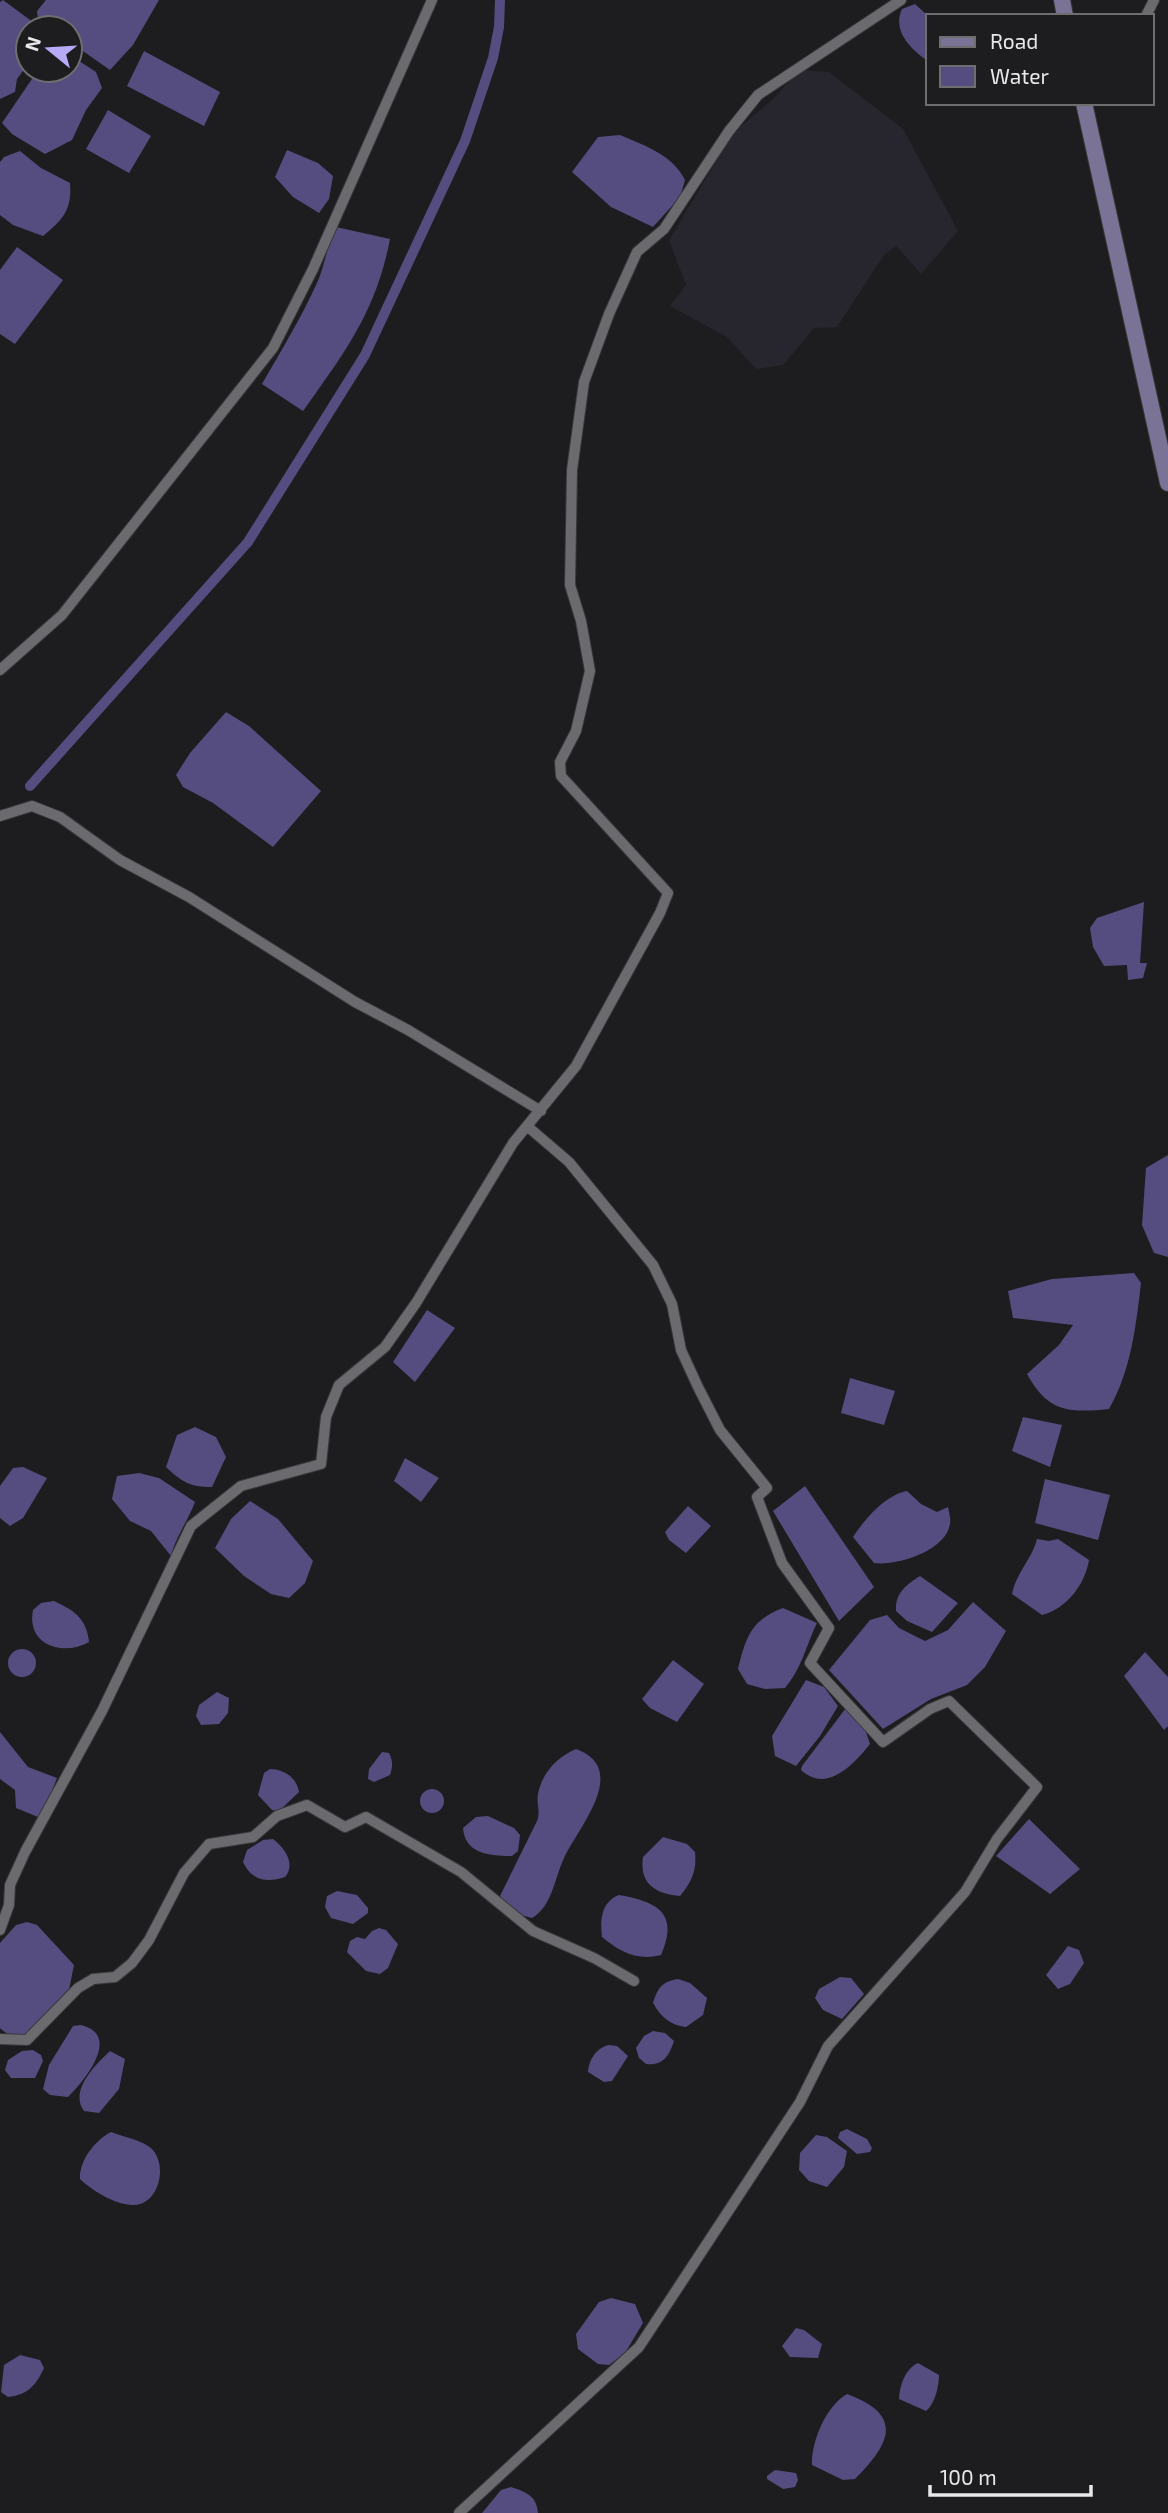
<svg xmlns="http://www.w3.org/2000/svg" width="1168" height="2513" font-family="'Exo 2',sans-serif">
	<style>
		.built { fill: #27262e }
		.water { fill: #554c7f }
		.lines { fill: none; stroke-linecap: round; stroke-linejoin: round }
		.canal { stroke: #554c7f; stroke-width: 10 }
		.minor-casing { stroke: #38383a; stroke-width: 12 }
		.secondary-casing { stroke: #38383a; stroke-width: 18 }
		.minor { stroke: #6b6a6e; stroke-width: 10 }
		.secondary { stroke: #7a7396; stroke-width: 16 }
	</style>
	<rect width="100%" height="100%" fill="#1d1d20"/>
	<path class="built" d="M800 70 829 72 903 129 958 231 921 274 896 246 884 255 837 327 814 328 783 365 756 369 727 337 670 306 686 285 669 240 734 132 771 101Z"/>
	<path class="water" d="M3 0 41 28H28V64L17 79 15 92 0 99V2Z
		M46 0H159L133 45 110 70 70 42V28H50L38 19 37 11Z
		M915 4 928 16V61C910 49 892 30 902 9Z
		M144 51 220 92 204 126 127 86Z
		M70 55 96 72 102 88 86 110 72 140 45 154 12 134 2 123 38 70H70Z
		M108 110 151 136 129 173 86 149Z
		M620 135C645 146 672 154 685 180L680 197 653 227 611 207 572 172 598 137Z
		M287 150 318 163 333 176 329 199 319 213 293 197 275 177Z
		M20 151 41 168 70 183C72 209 64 219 43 236L13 225 0 215V162L4 157Z
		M336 227 390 239C376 312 345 352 303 411L262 384C281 351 301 318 317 283 325 265 327 245 336 227Z
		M17 247 63 280 15 344 0 334V270Z
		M226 712 249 726 321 791 273 847 213 803 183 787 176 775 190 753Z
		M1144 902 1140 963H1147L1143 978 1128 980 1127 965 1104 966 1093 947 1090 928 1097 918Z
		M1168 1155V1257L1154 1253 1142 1225 1146 1168Z
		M1134 1273 1141 1283C1136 1326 1131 1371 1109 1409 1068 1413 1048 1412 1027 1374L1059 1345 1073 1325 1013 1318 1008 1291 1052 1279Z
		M427 1310 455 1328 415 1382 393 1362Z
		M850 1378 895 1391 884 1425 841 1413Z
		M1023 1417 1062 1425 1050 1467 1012 1451Z
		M195 1427 216 1437 226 1457 212 1487C190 1487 182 1482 166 1467L177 1435Z
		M405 1458 439 1478 421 1502 394 1481Z
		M23 1467 47 1478 23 1518 10 1526 0 1518V1486L13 1468Z
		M139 1473 159 1478 195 1502C188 1521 176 1536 171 1556L151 1531 130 1521 112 1499 117 1476Z
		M1045 1479 1110 1495 1098 1540 1035 1523Z
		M805 1486 874 1587 839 1621 773 1511Z
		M907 1491 921 1504 937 1512 948 1507C949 1512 951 1519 950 1524 946 1551 897 1566 874 1563L853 1537C865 1519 885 1495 907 1491Z
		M250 1501 278 1519 313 1561 305 1583 289 1598 271 1594 244 1576 215 1548 231 1519Z
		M688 1506 711 1526 686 1553 669 1540 665 1532Z
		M1037 1539 1049 1541 1058 1539 1089 1560C1085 1585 1066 1609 1042 1615L1012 1594C1016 1573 1032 1559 1037 1539Z
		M920 1576 958 1603 932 1632 907 1621 896 1611C895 1593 906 1585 920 1576Z
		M54 1601C74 1610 87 1619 89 1642 63 1657 26 1645 33 1610L41 1603Z
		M973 1602 1006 1631 985 1667 967 1685 931 1699 883 1729 829 1670 870 1620 887 1615 899 1628 925 1641 948 1630Z
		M783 1608 817 1623C805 1648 803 1666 785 1688L765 1689 747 1684 738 1669C746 1637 751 1620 783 1608Z
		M8 1663a14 14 0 1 1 28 0a14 14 0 1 1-28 0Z
		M1145 1652 1168 1677V1726L1164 1730 1124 1676Z
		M673 1660 704 1684 677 1722 650 1708 642 1699Z
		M806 1680 824 1687 838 1706 820 1736 796 1766 775 1756 772 1736Z
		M217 1692 229 1698 228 1713 219 1724 201 1725 196 1716 199 1705Z
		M846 1708 864 1726 870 1744C854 1764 827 1794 801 1770L802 1766Z
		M0 1732 28 1767 57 1778 44 1812 38 1817 16 1808 15 1790 0 1779Z
		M576 1749C631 1769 578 1828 564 1858 555 1877 552 1907 532 1918 517 1915 508 1909 500 1896L537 1821C541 1811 536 1804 538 1794 542 1773 557 1757 576 1749Z
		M382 1752 389 1753C393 1761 393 1766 390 1775L374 1782 368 1779 369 1769Z
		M270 1769C284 1769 297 1778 299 1792L279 1811 272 1810 258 1795 264 1773Z
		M420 1801a12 12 0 1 1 24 0a12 12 0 1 1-24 0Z
		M488 1816 514 1828 520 1835 518 1851 512 1856C490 1856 465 1854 463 1828L476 1817Z
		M1029 1819 1080 1869 1050 1894 996 1856Z
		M663 1837 687 1844 695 1852C697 1870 692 1882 680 1896 656 1894 639 1884 643 1857Z
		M273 1839C285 1848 296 1864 285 1877 267 1883 252 1881 243 1862L247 1850 263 1840Z
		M337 1891 357 1895 368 1908V1913L353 1924 331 1918 325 1907 327 1896Z
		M619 1895C658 1902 679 1913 661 1955 637 1961 620 1952 602 1937 600 1920 601 1902 619 1895Z
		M27 1922 37 1925 74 1965 69 1990 26 2034C15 2037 8 2036 0 2028V1943L16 1925Z
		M379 1928 386 1930 398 1944 388 1968 380 1974 366 1971 347 1952 350 1941 357 1937 365 1939 372 1931Z
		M1068 1946 1079 1950 1084 1963 1070 1984 1058 1989 1046 1975Z
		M840 1977 851 1978 864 1994 842 2019 823 2010 815 1998 819 1989Z
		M678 1979 690 1983 707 1998 703 2015 686 2027C670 2025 661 2017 653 2003 658 1988 661 1982 678 1979Z
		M81 2025C122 2035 85 2080 68 2097L50 2095 43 2089 49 2065 73 2026Z
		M653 2031 665 2033 674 2041C669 2056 663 2066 646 2064L639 2058 636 2048 644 2036Z
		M608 2045 617 2046 628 2056 612 2081 604 2082 588 2072C589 2059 596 2049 608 2045Z
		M33 2050 41 2055 43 2061 35 2078H11L5 2070 8 2060 22 2051Z
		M110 2051 125 2059 119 2089 99 2113 84 2111C69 2091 95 2065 110 2051Z
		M847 2129 867 2139 872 2148 870 2152 857 2154 838 2138 840 2132Z
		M111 2132C123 2137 143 2140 152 2149 168 2166 159 2204 134 2205 117 2206 91 2190 80 2179 79 2161 95 2140 111 2132Z
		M816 2135 827 2137 847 2151 844 2167 827 2187 809 2181 799 2170 800 2153Z
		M611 2298 635 2304 643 2323 625 2353 609 2365 598 2364 578 2349 576 2334 599 2302Z
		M796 2328 804 2330 822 2344 818 2358 790 2357 782 2346Z
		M20 2355 40 2360 44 2368C36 2386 27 2395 8 2397L1 2392 4 2365Z
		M918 2363 939 2375C939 2386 935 2404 926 2411L899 2399C900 2385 905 2369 918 2363Z
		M847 2394C904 2415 891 2443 855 2479L843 2480 812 2465C811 2442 826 2406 847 2394Z
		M775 2470 796 2473 798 2480 795 2487 783 2489 767 2479V2476Z
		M511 2487C526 2492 537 2496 538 2513H482L501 2490Z"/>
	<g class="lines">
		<path class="canal" d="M30 786 248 542 365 355 465 141 493 58 499 27 500 0"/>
		<g class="minor-casing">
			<path id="minor" d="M1146 16 1154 0
				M0 670 62 615 273 348 313 269 432 0
				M0 816 32 806 60 817 120 860 189 897 355 1002 408 1030 541 1111
				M0 1930 9 1905 10 1885 25 1852 102 1711 191 1526 241 1486 321 1464 326 1417 339 1385 385 1347 416 1303 513 1143 576 1066 660 913 668 893 561 776 560 762 576 731 590 671 581 621 570 585 572 470 584 382 609 314 637 252 664 229 729 131 758 95 901 0
				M0 2039 27 2040 78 1988 93 1979 115 1977 132 1963 149 1940 184 1873 209 1844 253 1837 277 1816 307 1805 345 1827 366 1817 461 1872 533 1931 594 1958 634 1981
				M459 2513 639 2347 800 2102 828 2046 965 1892 997 1839 1037 1787 949 1701 930 1709 883 1742 810 1663 829 1628 782 1563 757 1497 767 1488 720 1430 698 1387 681 1350 672 1304 653 1265 569 1162 527 1126"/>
		</g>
		<g class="secondary-casing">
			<path id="secondary" d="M1062 0 1065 16
				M1084 103 1168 483"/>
		</g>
		<use href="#minor" class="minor"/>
		<use href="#secondary" class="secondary"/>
	</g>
	<rect x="926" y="14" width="228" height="91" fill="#1d1d20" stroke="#6e6e71" stroke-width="2"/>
	<rect x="940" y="37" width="35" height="10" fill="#7a7396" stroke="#6e6e71" stroke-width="2"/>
	<text x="990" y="49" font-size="21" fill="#e8e8ea">Road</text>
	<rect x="940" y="66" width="35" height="21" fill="#554c7f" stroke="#6e6e71" stroke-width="2"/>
	<text x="990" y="84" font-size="21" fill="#e8e8ea">Water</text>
	<g transform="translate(49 49) rotate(288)"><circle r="33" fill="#1d1d20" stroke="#6e6e71" stroke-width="2"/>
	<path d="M0-5L12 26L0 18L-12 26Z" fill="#b7abf8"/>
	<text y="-10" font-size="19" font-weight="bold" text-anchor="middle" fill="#e8e8ea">N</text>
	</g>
	<path d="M930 2485v10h161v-10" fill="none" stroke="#e8e8ea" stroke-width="3.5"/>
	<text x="940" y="2485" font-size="21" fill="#e8e8ea" stroke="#1d1d20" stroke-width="5" paint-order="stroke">100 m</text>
</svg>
